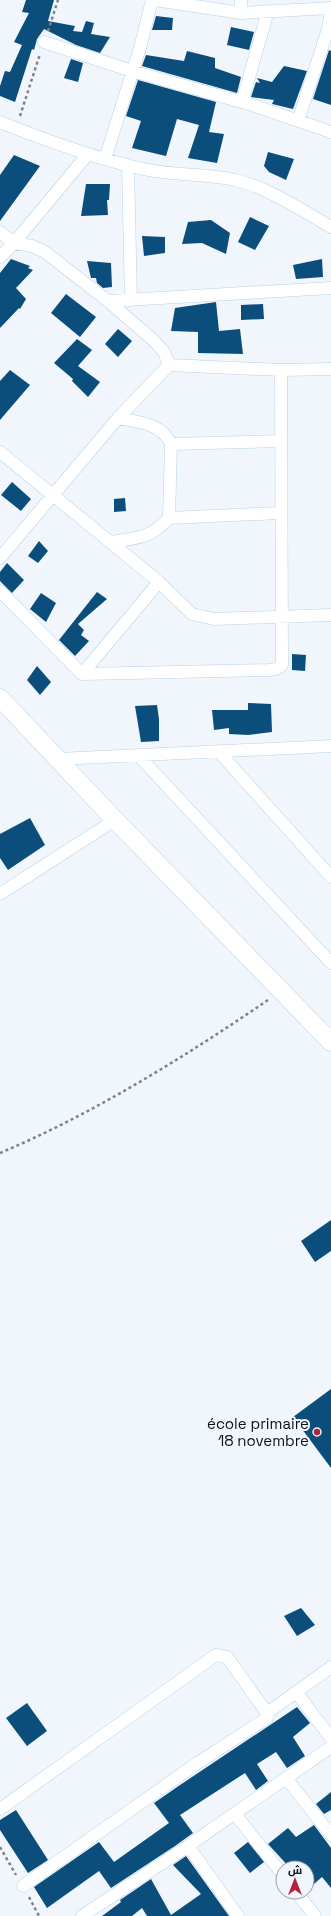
<svg xmlns="http://www.w3.org/2000/svg" width="331" height="1916" font-family="'Space Grotesk',Cairo,sans-serif">
	<style>
		.building { fill: #0b4e7c }
		.lines { fill: none; stroke-linecap: round; stroke-linejoin: round }
		.minor-casing { stroke: #b7d1e8; stroke-width: 13 }
		.secondary-casing { stroke: #b7d1e8; stroke-width: 19 }
		.path { stroke: #7b8389; stroke-width: 2.5; stroke-dasharray: 3 3; stroke-linecap: butt }
		.minor { stroke: #fff; stroke-width: 12 }
		.secondary { stroke: #fff; stroke-width: 18 }
		.poi-dot { fill: #b4213c; stroke: #f0f6fb; stroke-width: 1.5 }
		.labels { text-anchor: middle; dominant-baseline: central; stroke-width: 4; stroke-linejoin: round; paint-order: stroke }
		.poi-label { font-size: 15px; fill: #081119; stroke: #f0f6fb; text-anchor: end }
	</style>
	<rect width="100%" height="100%" fill="#f0f6fb"/>
	<path class="building" d="M26 0H54L48 21 75 26 73 31 82 32 86 21 94 23 91 34 110 37 100 53 76 45 44 29 37 39 34 50 32 49 15 102 0 96V86L5 71 10 72 22 45 14 42 29 13 22 12Z
		M156 16 173 18 172 30H152Z
		M231 27 254 32 249 50 227 45Z
		M329 50 331 51V105L313 99Z
		M187 51 215 58V68L241 77 237 93 142 66 146 55 184 61Z
		M71 59 83 63 78 82 64 78Z
		M284 66 307 71 293 109 272 104 274 100 251 97 256 82 260 83 257 78 272 82Z
		M138 80 216 102 209 132 224 134 217 163 188 158 199 125 177 119 166 156 132 148 141 121 126 116Z
		M268 152 294 159 286 180 269 172 264 166Z
		M14 155 40 166 0 221V175Z
		M86 184H110L109 200H107L108 215 81 216Z
		M250 217 269 226 255 250 238 242Z
		M211 220 230 233 226 254 202 243 182 244 188 222Z
		M142 236 165 237V253L144 256Z
		M11 259 30 266 28 268 33 270 16 288 26 299 20 309 19 308 0 328V273Z
		M322 259 323 277 296 279 293 265Z
		M87 261 111 263 112 287 103 288 97 283 96 278H91Z
		M66 294 96 317 80 337 51 313Z
		M216 302 219 331 240 329 243 354 198 353V332L171 331 175 308Z
		M263 304 264 319 241 320V305Z
		M118 329 132 341 118 357 105 344Z
		M77 339 92 350 78 366 100 382 88 397 72 381 73 379 54 363Z
		M10 370 30 385 0 420V381Z
		M12 482 31 499 21 511 1 495Z
		M125 498 126 511 114 512V499Z
		M39 541 48 551 38 563 28 556Z
		M7 563 24 580 12 593 0 581V572Z
		M97 592 107 599 78 624 84 630 81 635 89 641 75 656 59 640Z
		M41 593 56 603 46 622 30 609Z
		M292 654 306 655 305 671 292 670Z
		M37 666 51 682 40 695 27 680Z
		M248 703 271 704 272 732 248 735 229 734V728L214 730 212 710H248Z
		M157 705 159 719V741L141 742 135 706Z
		M30 818 45 845 8 870 0 858V834Z
		M331 1220V1251L315 1262 301 1241Z
		M331 1389V1468L293 1417Z
		M301 1608 315 1625 297 1636 284 1616Z
		M27 1703 47 1731 27 1746 6 1718Z
		M297 1707 310 1723 293 1737 305 1756 287 1768 276 1752 257 1764 268 1781 256 1790 245 1773 180 1815 193 1833 175 1846 111 1888 99 1871 47 1908 34 1887 99 1842 114 1862 169 1823 154 1803 180 1785Z
		M331 1792V1810L324 1814 316 1804Z
		M16 1810 48 1860 28 1873 0 1830V1820Z
		M314 1825 331 1848V1888L322 1877 307 1890V1868H290L268 1844 288 1828 296 1837Z
		M248 1842 264 1862 250 1873 234 1853Z
		M186 1856 229 1916H147L142 1908 132 1916H102L121 1902 120 1900 151 1879 171 1915 201 1894 173 1865Z"/>
	<g class="lines">
		<g class="minor-casing">
			<path id="minor" d="M155 0 241 13 331 8
				M241 0V13
				M44 42 132 71 249 104 331 132
				M242 102 268 11
				M298 121 328 29 331 11
				M0 122C45 140 91 157 139 168 170 176 204 173 235 180 265 186 305 212 331 227
				M105 159 140 48 152 0
				M128 165 131 300
				M0 232 14 243 32 246 45 252 108 301 153 340 164 352 169 365
				M0 257 14 243 88 154
				M108 301 331 288
				M171 444 280 441
				M0 452 159 582 192 614 214 619 331 615
				M169 518 280 513
				M110 542C137 538 150 539 169 518L171 444C162 423 138 422 118 418
				M0 558 118 418 169 365 281 370 331 369
				M0 591 82 674 269 670 276 669 282 665 281 370
				M82 674 159 582
				M219 752 331 877
				M138 755 331 963
				M58 759 331 746
				M0 894 115 820
				M296 1692 331 1738
				M267 1713 331 1667
				M286 1778 331 1835
				M0 1809 216 1655 227 1657 267 1713V1718L196 1764 23 1886
				M235 1814 283 1875
				M188 1846 238 1916
				M296 1892 315 1916
				M82 1916 179 1852 331 1747"/>
		</g>
		<g class="secondary-casing">
			<path id="secondary" d="M0 698 115 820 331 1042"/>
		</g>
		<path class="path" d="M48 31 58 0
			M20 116 40 54
			M0 1153C91 1115 186 1056 268 1000
			M0 1847 16 1875
			M29 1897 39 1916"/>
		<use href="#minor" class="minor"/>
		<use href="#secondary" class="secondary"/>
	</g>
	<circle class="poi-dot" cx="317" cy="1432" r="4"/>
	<g class="labels">
		<g class="poi-label">
			<text x="309" y="1423">école primaire<tspan x="309" dy="17">18 novembre</tspan></text>
		</g>
	</g>
	<g transform="translate(295 1880)"><circle r="19" fill="#f0f6fb" stroke="#939aa1"/>
	<path d="M0-3L7 15L0 10L-7 15Z" fill="#b4213c"/>
	<text y="-6" font-size="11" font-weight="bold" text-anchor="middle" fill="#081119">ش</text>
	</g>
</svg>
